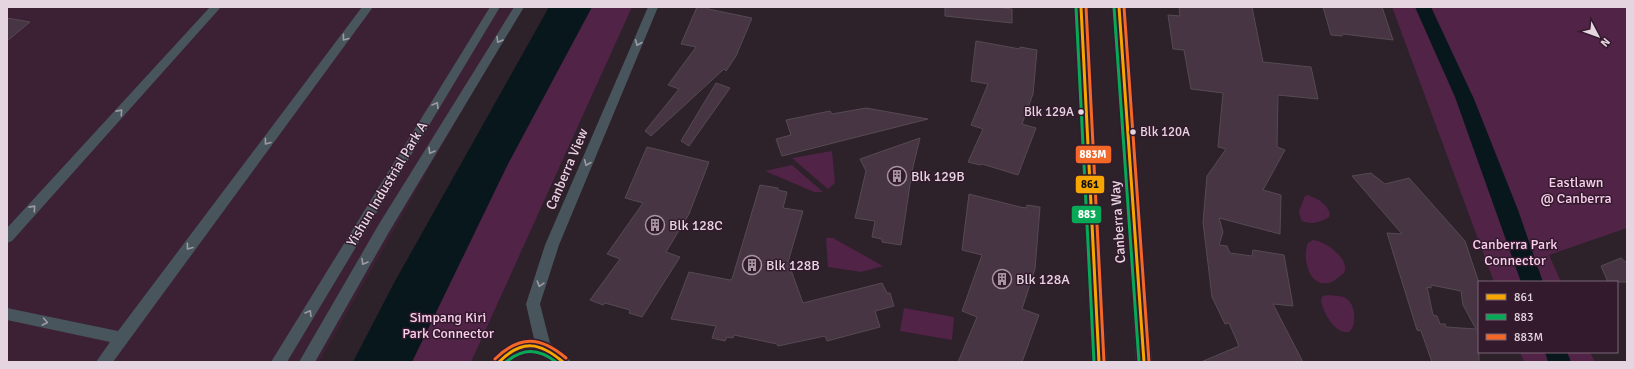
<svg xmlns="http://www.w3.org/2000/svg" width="1634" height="369" font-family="Signika,sans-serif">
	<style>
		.built { fill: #3c2034 }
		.green { fill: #512347 }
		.water { fill: #08171b }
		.building { fill: #483544; stroke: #564a52; fill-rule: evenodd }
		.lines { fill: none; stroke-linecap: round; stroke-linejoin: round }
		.minor { fill: #48555c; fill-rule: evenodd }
		.bus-1-casing { stroke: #331b2d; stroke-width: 6 }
		.bus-2-casing { stroke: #331b2d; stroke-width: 6 }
		.bus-3-casing { stroke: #331b2d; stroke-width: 6 }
		.bus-1 { stroke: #f7a600; stroke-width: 3 }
		.bus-2 { stroke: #06aa56; stroke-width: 3 }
		.bus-3 { stroke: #f36827; stroke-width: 3 }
		.oneway { stroke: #9e9ba5 }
		.bus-dot { fill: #e5d5e0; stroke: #331b2d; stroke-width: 1.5 }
		.labels { text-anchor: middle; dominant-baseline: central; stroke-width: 3; stroke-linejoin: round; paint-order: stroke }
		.bus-label { font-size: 13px; fill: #e5d5e0; stroke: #331b2d; text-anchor: end }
		.street-label { font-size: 14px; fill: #e5d5e0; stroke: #331b2d }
		.poi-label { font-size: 14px; fill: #e5d5e0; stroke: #331b2d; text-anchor: start }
		.park-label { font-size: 14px; fill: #faceed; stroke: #331b2d }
		.line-badge { stroke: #331b2d; stroke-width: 1.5 }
		.badge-label { font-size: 11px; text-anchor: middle; font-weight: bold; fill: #fff }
		.pale-badge-label { font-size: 11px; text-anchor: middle; font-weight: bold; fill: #111 }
	</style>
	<rect width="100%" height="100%" fill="#2d212a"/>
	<path class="built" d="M7 7H521L319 362H7Z"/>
	<path class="green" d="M573 7H632L471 362H387Z
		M1392 7H1627V228L1549 255 1561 282H1494Z
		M832 151 835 183 828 189 792 158Z
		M792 165 823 192H814L765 171Z
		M1308 195 1319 200 1326 206 1330 213 1329 217C1321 222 1309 226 1301 220L1299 211 1305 196Z
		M826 238H833L883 266 861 272 828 267Z
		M1313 240C1325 241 1351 259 1344 273 1340 276 1334 282 1328 283 1308 287 1302 256 1308 243Z
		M1328 295C1334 296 1342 295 1347 299 1356 306 1357 325 1349 332 1335 335 1322 311 1321 299L1323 296Z
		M904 308 954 317 952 340 900 331Z
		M1520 352H1590L1595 362H1524Z"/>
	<path class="water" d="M549 7H592L508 164 412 362H353L394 283Z
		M1415 7H1431L1474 99 1518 210 1543 282H1521L1455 97Z
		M1545 352H1567L1571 362H1548Z"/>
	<path class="building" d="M697 7H708V9L752 18 736 56 726 71 724 69 651 136 645 131 679 89 668 85 696 47 681 44Z
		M945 7H994L1012 9V23L945 16Z
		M1179 7H1252L1263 62 1311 67 1318 99 1278 95 1277 147 1285 150 1263 190 1281 195 1280 234 1219 218 1223 232 1219 245 1227 246 1230 253 1252 256 1253 250 1284 255 1293 306 1273 304 1303 362H1201L1239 346 1229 323 1225 324 1212 297 1203 222 1207 176 1226 149 1218 147 1223 93 1191 89 1184 50 1173 49 1168 15 1180 16Z
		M1323 7H1382L1393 40 1343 34 1342 36 1331 35Z
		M7 18 30 22 7 41Z
		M976 41 1020 49V47L1037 50 1033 94 1022 124 1036 128 1018 175 982 164 980 165 968 162 983 129 971 125 988 84 971 81Z
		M716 83 730 88 689 146 681 141Z
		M866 108 928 119 782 156 776 139 791 135 786 120 830 111 832 114Z
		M920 138 912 171 901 245 882 242V239L872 237 875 221 855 218 866 171 860 159Z
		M647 147 709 162 689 214 666 252 680 257 642 317 629 313 630 310 605 303 603 305 590 300 620 259 607 254 643 203 625 198Z
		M1371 173 1385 184 1409 178 1465 241 1479 283V362H1432L1421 331 1417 330 1387 233 1402 234 1352 176ZM1431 285 1461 291 1463 305 1476 329 1446 327 1445 324H1440L1437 316 1433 315 1427 287 1431 288Z
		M760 185 778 188V190L787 192 783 208 803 211 788 262 803 303 882 283 887 293H890L894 306 875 311 880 327 827 341 825 336 778 346 777 344 734 335 733 338 727 337 725 341 712 338 716 326 671 319 689 272 730 280 732 279Z
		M969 194 1020 207 1026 208 1027 205 1040 207 1035 269 1022 309 1039 315 1022 362H958L977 317 962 311 982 255 962 250Z
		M1621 258 1627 263V282H1608L1601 266Z"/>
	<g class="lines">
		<path class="minor" d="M210 7H221L12 241 7 243V228Z
			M362 7H373L113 362H96L110 342 7 320V308L118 331Z
			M490 7H500L287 362H271Z
			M514 7H524L389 232 315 362H299L379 224Z
			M648 7H658L559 245 540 304 550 343 566 355 571 362H553L540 353 533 352 522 354 509 362H491C499 347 518 339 534 339L526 304 545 245Z
			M1076 7H1086L1107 362H1091Z
			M1114 7H1124L1152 362H1136Z"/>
		<g class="bus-1-casing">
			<path id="bus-1" d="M1081 7 1099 362
				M1119 7 1144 362
				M499 362C522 339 540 342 563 362"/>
		</g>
		<g class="bus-2-casing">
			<path id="bus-2" d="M1076 7 1094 362
				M1114 7 1139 362
				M506 362C523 348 538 348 556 362"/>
		</g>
		<g class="bus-3-casing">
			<path id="bus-3" d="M1086 7 1104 362
				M1124 7 1149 362
				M495 359C520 335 540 336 566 358"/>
		</g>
		<use href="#bus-1" class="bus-1"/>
		<use href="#bus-2" class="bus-2"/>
		<use href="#bus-3" class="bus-3"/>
	</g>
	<defs><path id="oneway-chevron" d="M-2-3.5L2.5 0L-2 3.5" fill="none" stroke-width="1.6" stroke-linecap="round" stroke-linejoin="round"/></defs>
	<g class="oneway">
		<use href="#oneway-chevron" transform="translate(345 38) rotate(127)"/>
		<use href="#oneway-chevron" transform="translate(499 40) rotate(121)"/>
		<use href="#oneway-chevron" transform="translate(638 43) rotate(113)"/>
		<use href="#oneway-chevron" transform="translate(436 105) rotate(-59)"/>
		<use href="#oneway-chevron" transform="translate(120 112) rotate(-48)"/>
		<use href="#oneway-chevron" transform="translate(267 142) rotate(127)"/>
		<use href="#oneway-chevron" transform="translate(431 151) rotate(121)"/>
		<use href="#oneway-chevron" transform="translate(587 163) rotate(113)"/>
		<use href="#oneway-chevron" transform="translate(33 208) rotate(-48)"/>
		<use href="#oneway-chevron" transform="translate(189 247) rotate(127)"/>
		<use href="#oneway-chevron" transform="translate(364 262) rotate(120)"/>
		<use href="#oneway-chevron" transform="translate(540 284) rotate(107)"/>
		<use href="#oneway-chevron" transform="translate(309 313) rotate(-59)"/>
		<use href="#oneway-chevron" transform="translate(45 322) rotate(11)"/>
	</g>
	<defs>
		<g id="building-ring" transform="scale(1)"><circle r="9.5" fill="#331b2d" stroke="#a596a0" stroke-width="1.5"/><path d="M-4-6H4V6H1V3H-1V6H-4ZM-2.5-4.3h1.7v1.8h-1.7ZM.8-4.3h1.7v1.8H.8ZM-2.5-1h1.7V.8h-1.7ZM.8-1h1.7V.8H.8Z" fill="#a596a0"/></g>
	</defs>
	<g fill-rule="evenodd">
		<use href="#building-ring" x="897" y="176"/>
		<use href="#building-ring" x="655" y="225"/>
		<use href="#building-ring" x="752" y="265"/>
		<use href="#building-ring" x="1002" y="279"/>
	</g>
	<g class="bus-dot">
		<circle cx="1081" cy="112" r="3.5"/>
		<circle cx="1133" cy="132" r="3.5"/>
	</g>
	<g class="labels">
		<g class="bus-label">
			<text x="1074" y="112">Blk 129A</text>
			<text x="1140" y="132" text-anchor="start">Blk 120A</text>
		</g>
		<g class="street-label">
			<text transform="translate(567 169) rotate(-67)">Canberra View</text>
			<text transform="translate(387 184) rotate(-59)">Yishun Industrial Park A</text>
			<text transform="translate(1118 222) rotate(-94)">Canberra Way</text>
		</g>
		<g class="poi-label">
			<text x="911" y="176">Blk 129B</text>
			<text x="669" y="225">Blk 128C</text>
			<text x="766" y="265">Blk 128B</text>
			<text x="1016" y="279">Blk 128A</text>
		</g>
		<g class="park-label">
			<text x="1576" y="182">Eastlawn<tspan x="1576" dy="16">@ Canberra</tspan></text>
			<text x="1515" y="244">Canberra Park<tspan x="1515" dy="16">Connector</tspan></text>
			<text x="448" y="317">Simpang Kiri<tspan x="448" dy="16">Park Connector</tspan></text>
		</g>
	</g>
	<g class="line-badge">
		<rect x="1075" y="145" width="37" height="19" rx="4" fill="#f36827"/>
		<rect x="1075" y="175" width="30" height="19" rx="4" fill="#f7a600"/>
		<rect x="1071" y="205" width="31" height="19" rx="4" fill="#06aa56"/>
	</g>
	<g class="badge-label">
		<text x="1093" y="158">883M</text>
		<text x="1087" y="218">883</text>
	</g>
	<g class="pale-badge-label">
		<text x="1090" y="188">861</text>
	</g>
	<rect width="1634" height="369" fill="none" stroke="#e5d5e0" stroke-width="16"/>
	<rect x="1478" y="281" width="140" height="72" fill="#331b2d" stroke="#7a6575"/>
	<rect x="1486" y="294" width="20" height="6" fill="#f7a600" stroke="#7a6575"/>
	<text x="1514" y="301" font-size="12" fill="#e5d5e0">861</text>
	<rect x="1486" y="314" width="20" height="6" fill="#06aa56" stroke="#7a6575"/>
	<text x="1514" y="321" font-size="12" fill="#e5d5e0">883</text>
	<rect x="1486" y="334" width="20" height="6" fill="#f36827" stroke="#7a6575"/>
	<text x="1514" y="341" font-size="12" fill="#e5d5e0">883M</text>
	<g transform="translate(1598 36) rotate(131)" stroke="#331b2d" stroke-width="3" paint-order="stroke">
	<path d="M0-3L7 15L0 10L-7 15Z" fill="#e5d5e0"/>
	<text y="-6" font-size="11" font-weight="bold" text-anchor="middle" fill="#e5d5e0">N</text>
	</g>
</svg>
